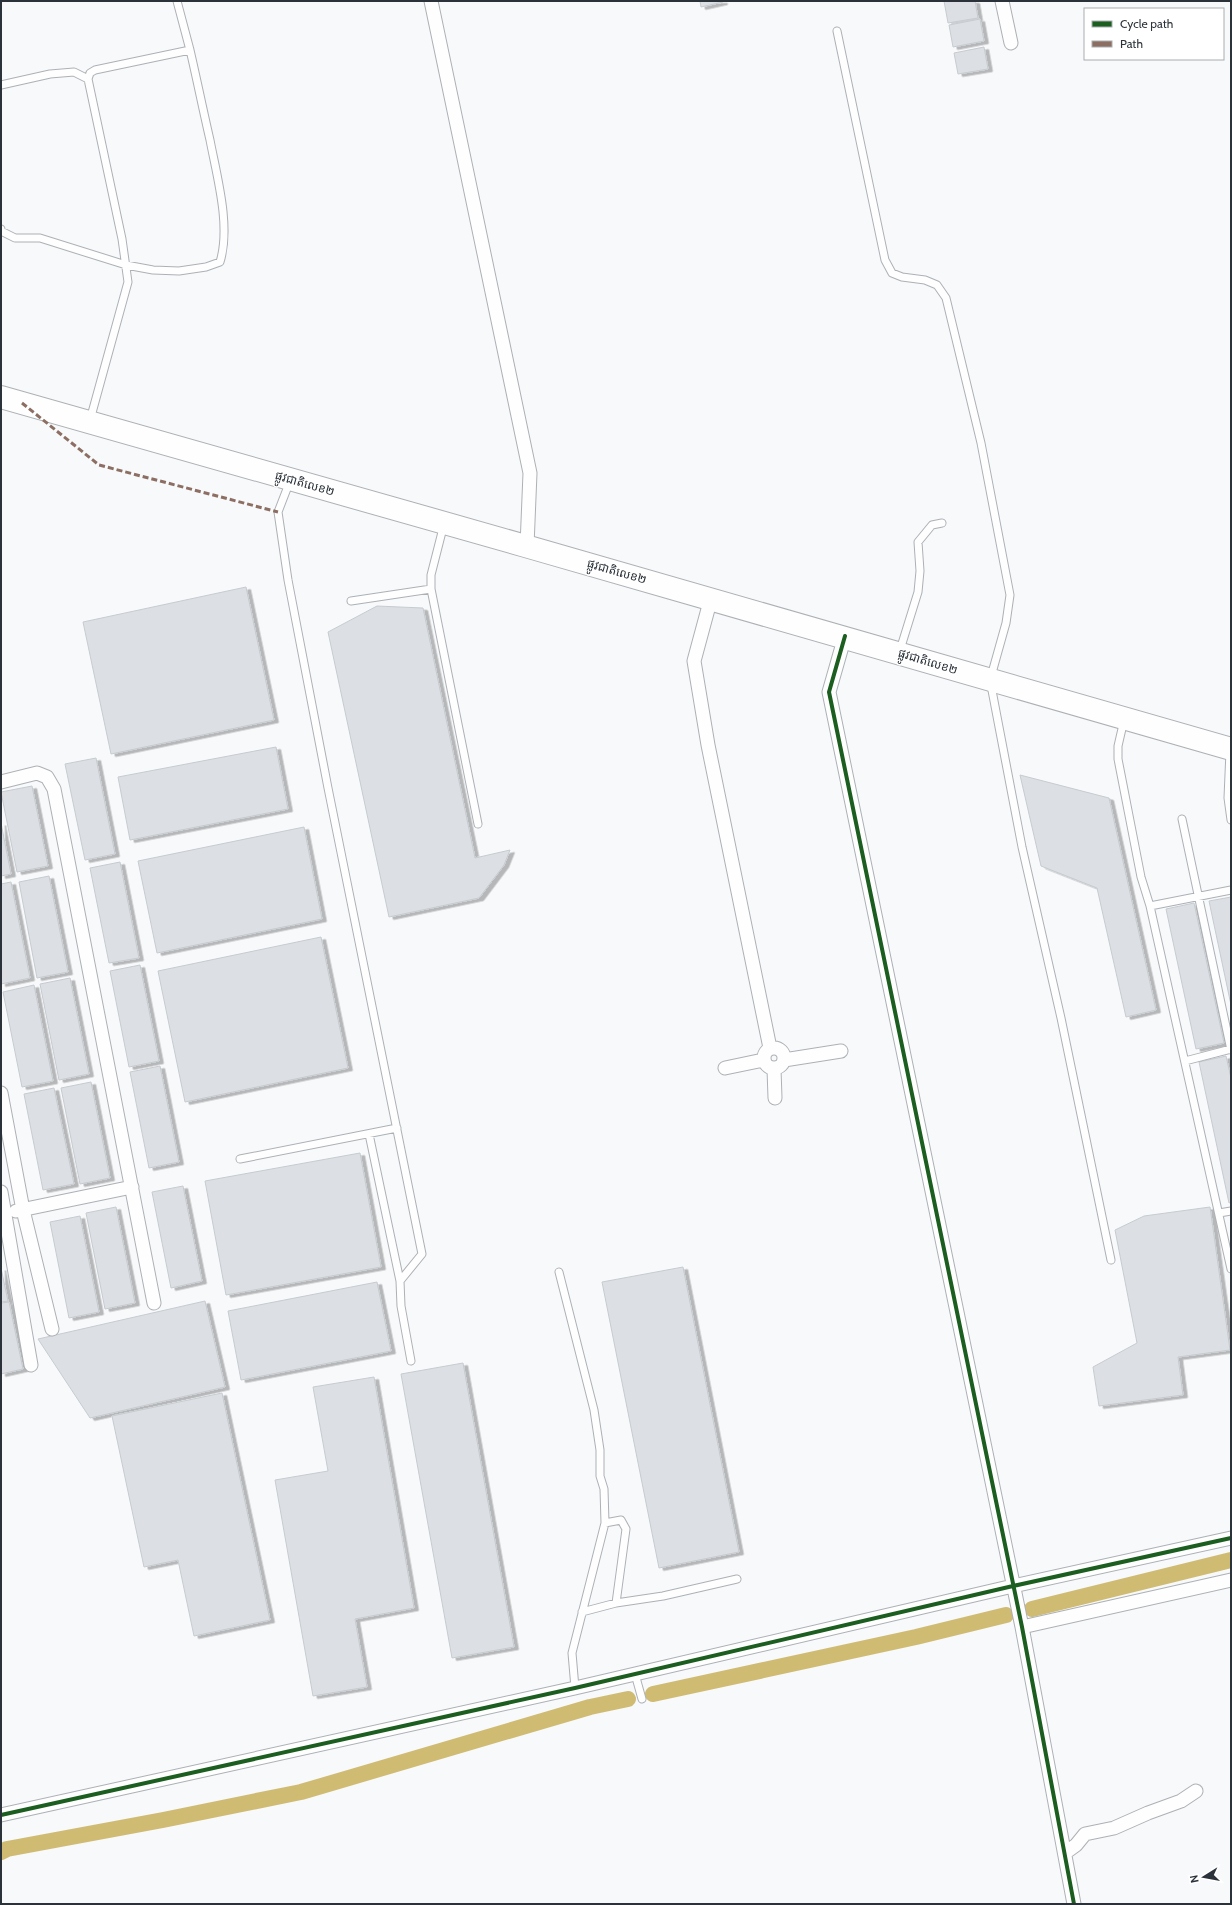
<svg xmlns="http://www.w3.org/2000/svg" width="1232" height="1905" font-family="Cabin,'Noto Sans Khmer',sans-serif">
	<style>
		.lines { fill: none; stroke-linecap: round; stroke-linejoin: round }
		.canal { stroke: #d0bb72; stroke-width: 16 }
		.building { fill: #dce0e5; stroke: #c7cbd0; filter: url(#shadow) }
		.lane-casing { stroke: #adb1b5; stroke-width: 9 }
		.street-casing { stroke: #adb1b5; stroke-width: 15 }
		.highway-casing { stroke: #adb1b5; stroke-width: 24 }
		.lane { stroke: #fefefe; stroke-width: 7 }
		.street { stroke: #fefefe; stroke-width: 13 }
		.highway { stroke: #fefefe; stroke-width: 22 }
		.quiet { stroke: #8d6e63; stroke-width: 3; stroke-dasharray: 6 3; stroke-linecap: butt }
		.cycleway-casing { stroke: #fff; stroke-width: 6 }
		.cycleway { stroke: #1b5e20; stroke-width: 4 }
		.labels { text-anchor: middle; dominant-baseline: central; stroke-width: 3; stroke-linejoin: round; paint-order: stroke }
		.street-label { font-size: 12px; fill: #2b3239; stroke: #fff }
	</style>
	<defs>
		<filter id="shadow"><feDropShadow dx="4.5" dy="2.5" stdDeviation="0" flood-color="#0004"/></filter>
	</defs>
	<rect width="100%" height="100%" fill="#f7f9fb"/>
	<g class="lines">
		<path class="canal" d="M1032 1609 1231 1560
			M653 1694 916 1637 1006 1615
			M1 1852 7 1849 163 1820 301 1792 590 1707 628 1699"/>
	</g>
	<path class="building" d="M700 1H723V2L701 7Z
		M944 1H975L978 18 948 23Z
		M980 19 984 41 953 47 949 25Z
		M984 47 988 69 958 74 954 53Z
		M246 587 274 720 111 754 83 622Z
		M377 606 423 608 475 858 510 850 504 865 479 898 389 917 328 632Z
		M276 747 288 809 130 840 118 777Z
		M96 758 115 854 85 860 65 764Z
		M1020 775 1109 798 1156 1010 1126 1017 1097 888 1041 866Z
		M32 786 48 866 17 872 1 792Z
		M1 823 11 874 1 876Z
		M304 827 322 919 157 953 138 861Z
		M120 862 139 958 109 963 90 868Z
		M49 876 68 972 37 978 19 882Z
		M11 882 30 978 1 984V884Z
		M1231 897V1005L1209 901Z
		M1194 903 1224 1043 1196 1049 1166 909Z
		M321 937 348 1068 185 1102 158 971Z
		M140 965 159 1061 129 1067 110 971Z
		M70 978 89 1074 59 1080 40 984Z
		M34 985 53 1081 22 1087 3 992Z
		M1226 1056 1231 1078V1202L1229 1203 1199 1062Z
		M160 1066 179 1162 149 1168 130 1072Z
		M91 1082 110 1178 80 1184 61 1088Z
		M54 1088 74 1184 43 1190 24 1094Z
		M360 1153 381 1267 226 1295 205 1181Z
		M183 1186 202 1281 171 1288 152 1192Z
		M116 1207 135 1303 105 1309 86 1213Z
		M1210 1207 1230 1350 1178 1357 1183 1395 1099 1406 1093 1367 1137 1343 1115 1230 1144 1216Z
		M80 1216 99 1312 69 1318 50 1222Z
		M683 1267 739 1552 659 1568 602 1282Z
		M1 1268 8 1301 1 1302Z
		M377 1282 391 1351 241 1380 228 1311Z
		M205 1301 225 1387 90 1418 38 1339Z
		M9 1302 23 1369 1 1374V1303Z
		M463 1363 514 1647 452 1658 401 1374Z
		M374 1377 414 1608 355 1619 367 1687 313 1696 275 1480 328 1471 313 1387Z
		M222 1393 270 1620 194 1636 178 1560 144 1567 112 1416Z"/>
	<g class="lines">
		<g class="lane-casing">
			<path id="lane" d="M837 31 885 260 892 273 902 277 925 280 937 285 946 298 981 443 1010 595 1006 623 990 680 1022 847 1061 1018 1111 1260
				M1 85 50 74 74 72 88 79
				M1 229V231L15 238H40L126 265 153 270 179 271 206 267 220 262C231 226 217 177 210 140 203 110 197 80 190 50
				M90 420 128 282 122 239 88 79 90 73 95 70 190 50 177 1
				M290 481 278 512 288 580 328 788 422 1254 400 1281 401 1306 411 1361
				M444 524 431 575V589L478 824
				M351 601 431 589
				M900 650 918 592 920 571 918 542 932 525 942 523
				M1124 720 1118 746V759L1141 877 1150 906
				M1230 751 1228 798 1231 820
				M1182 819 1231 1050
				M1231 890 1150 906 1231 1269
				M1185 1061 1231 1049
				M369 1134 400 1281
				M240 1159 397 1128
				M1219 1213 1231 1211
				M559 1272 594 1410 600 1450V1476L604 1489 605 1523 572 1653 575 1688
				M605 1523 621 1520 626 1529 616 1603
				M582 1612 616 1603 663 1596 737 1579
				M635 1674 642 1699"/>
		</g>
		<g class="street-casing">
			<path id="street" d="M431 1 530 473 527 546
				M1002 1 1011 43
				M711 598 694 661 708 745 770 1048
				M845 636 829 692 1022 1627 1074 1904
				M1 782 37 773 47 777 54 789 154 1303
				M764 1058a10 10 0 1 1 20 0a10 10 0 1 1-20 0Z
				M784 1060 841 1051
				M725 1068 763 1060
				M774 1069 775 1098
				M1 1093 23 1210 52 1329
				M1 1192 31 1365
				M16 1211 132 1187
				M1022 1627 1231 1580
				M1 1815 575 1688 1013 1586 1231 1538
				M1065 1853 1076 1845 1085 1834 1114 1828 1148 1813 1181 1801 1196 1791"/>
		</g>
		<g class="highway-casing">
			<path id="highway" d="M1 397C411 514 822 629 1231 749"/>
		</g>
		<use href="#lane" class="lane"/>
		<use href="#street" class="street"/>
		<use href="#highway" class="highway"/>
		<path class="quiet" d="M22 403 99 465 278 512"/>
		<g class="cycleway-casing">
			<path id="cycleway" d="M845 636 829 692 1022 1627 1074 1904
				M1 1815 575 1688 1013 1586 1231 1538"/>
		</g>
		<use href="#cycleway" class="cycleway"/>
	</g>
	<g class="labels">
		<g class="street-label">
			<text transform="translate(305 483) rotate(16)">ផ្លូវជាតិលេខ២</text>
			<text transform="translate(617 571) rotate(16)">ផ្លូវជាតិលេខ២</text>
			<text transform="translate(928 661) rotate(17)">ផ្លូវជាតិលេខ២</text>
		</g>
	</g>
	<rect width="1232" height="1905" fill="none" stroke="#2b3239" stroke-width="4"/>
	<rect x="1084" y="8" width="140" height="52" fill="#ffffff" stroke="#aaadb0"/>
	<rect x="1092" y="21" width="20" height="6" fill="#1b5e20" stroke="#aaadb0"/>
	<text x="1120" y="28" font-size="12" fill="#2b3239">Cycle path</text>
	<rect x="1092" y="41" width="20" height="6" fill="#8d6e63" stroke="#aaadb0"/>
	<text x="1120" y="48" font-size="12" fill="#2b3239">Path</text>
	<g transform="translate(1204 1877) rotate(259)" stroke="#ffffff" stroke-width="3" paint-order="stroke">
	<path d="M0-3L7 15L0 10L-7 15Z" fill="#2b3239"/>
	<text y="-6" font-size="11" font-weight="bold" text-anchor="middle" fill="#2b3239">N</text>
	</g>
</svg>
